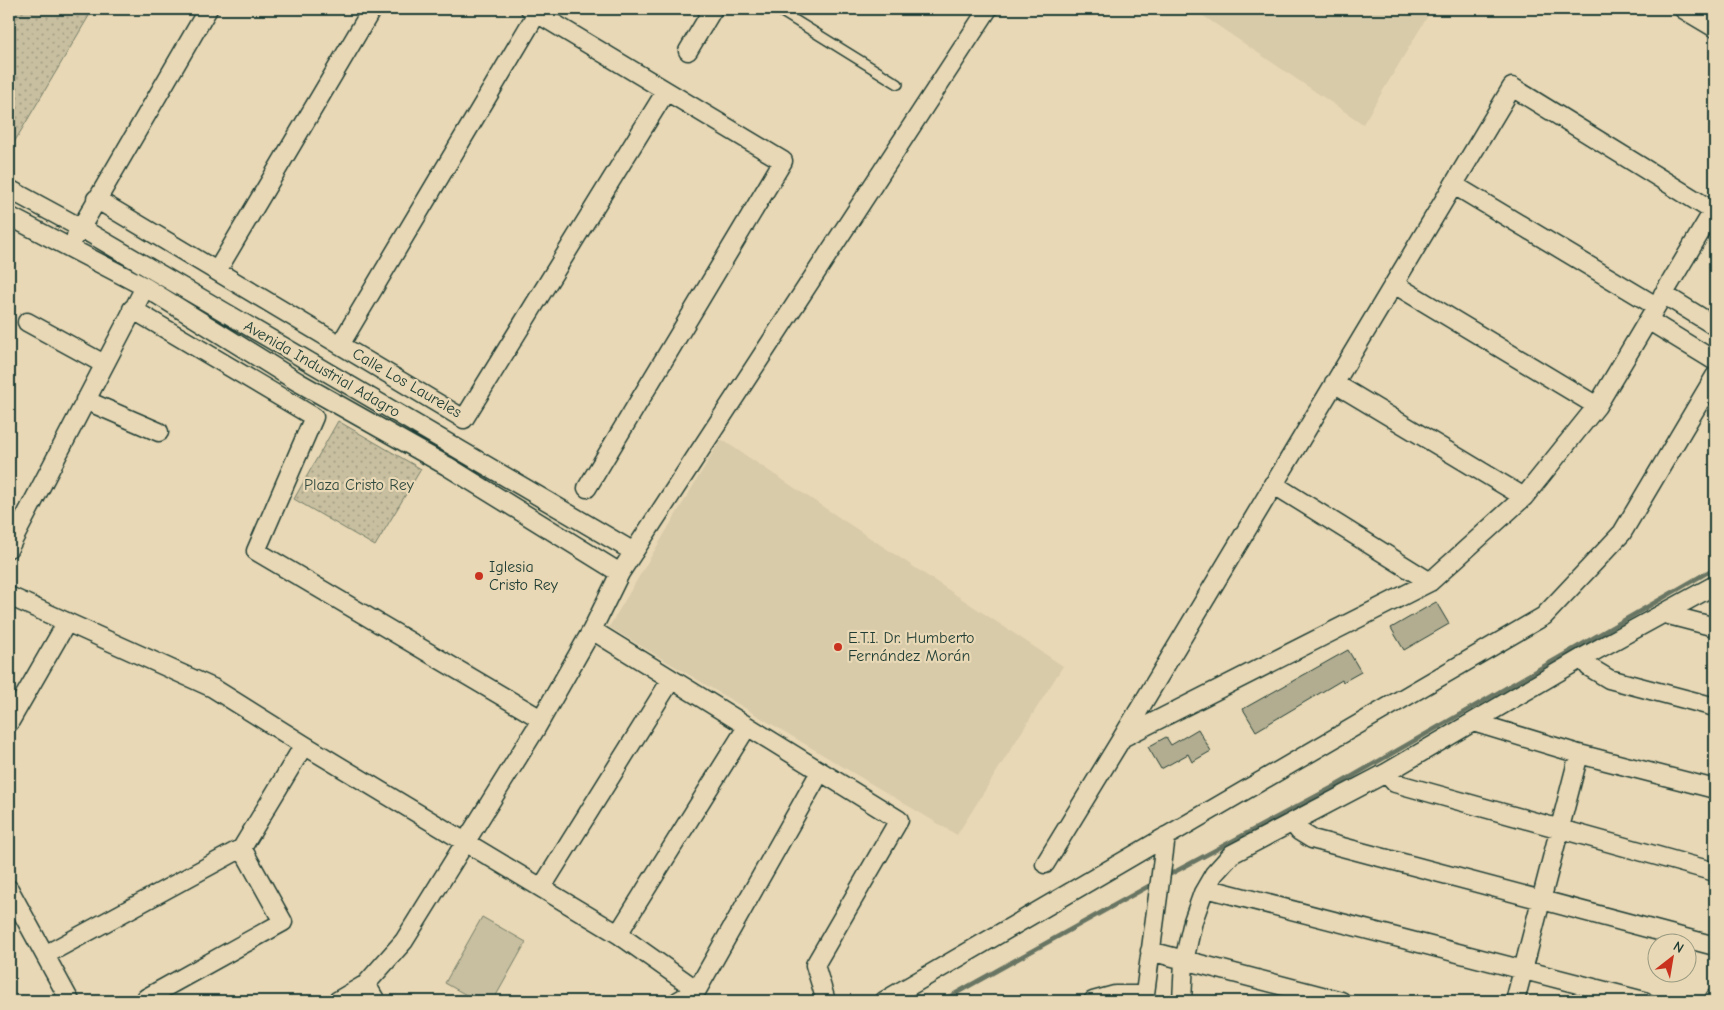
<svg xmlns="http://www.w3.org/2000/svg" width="1724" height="1010" font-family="'Comic Neue',sans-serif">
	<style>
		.built { fill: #d8cbaa }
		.grass { fill: #c8bfa0; stroke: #747e6a }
		.park { fill: url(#park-dots); stroke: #747e6a }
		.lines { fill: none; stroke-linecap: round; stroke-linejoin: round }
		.stream { stroke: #687563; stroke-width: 4.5 }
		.building { fill: #b2ad91; stroke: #1f3d34 }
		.service-casing { stroke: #1f3d34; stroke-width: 12 }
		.minor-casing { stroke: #1f3d34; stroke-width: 21 }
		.service { stroke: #e9d8b5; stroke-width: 9 }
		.minor { stroke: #e9d8b5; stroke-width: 18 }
		.poi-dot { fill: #c8321e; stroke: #e9d8b5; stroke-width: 2 }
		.labels { text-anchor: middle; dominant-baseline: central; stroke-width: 4.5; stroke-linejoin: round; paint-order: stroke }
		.street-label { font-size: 16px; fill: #1f3d34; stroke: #e9d8b5 }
		.park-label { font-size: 16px; fill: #304a3f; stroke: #e9d8b5 }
		.poi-label { font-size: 16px; fill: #1f3d34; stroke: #e9d8b5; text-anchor: start }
	</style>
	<defs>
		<pattern id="park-dots" width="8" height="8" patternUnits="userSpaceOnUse" patternTransform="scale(1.25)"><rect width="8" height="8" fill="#c8bfa0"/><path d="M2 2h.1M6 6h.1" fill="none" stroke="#a29c83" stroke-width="1.8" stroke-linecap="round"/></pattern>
	</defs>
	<rect width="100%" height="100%" fill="#e9d8b5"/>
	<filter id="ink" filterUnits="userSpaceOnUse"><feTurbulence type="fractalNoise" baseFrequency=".02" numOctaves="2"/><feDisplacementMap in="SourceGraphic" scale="10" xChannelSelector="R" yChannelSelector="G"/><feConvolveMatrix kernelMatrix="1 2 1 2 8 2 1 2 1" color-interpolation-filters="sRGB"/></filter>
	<g filter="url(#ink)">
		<path class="built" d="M1193 9H1432L1363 124Z
			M721 439 1063 666 957 835 609 627Z"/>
		<path class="grass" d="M482 917 526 942 493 1001H477L445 983Z"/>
		<path class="park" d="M9 9H93L9 151Z
			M338 421 421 469 375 546 294 499Z"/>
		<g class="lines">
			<path class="stream" d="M1165 877 1337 785 1715 568
				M942 1001 1156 882"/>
		</g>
		<path class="building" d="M1436 602 1449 624 1404 650 1391 628Z
			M1348 650 1361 672 1343 682 1342 680 1256 731 1243 709Z
			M1198 729 1211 751 1192 762 1188 754 1161 769 1148 747 1166 737 1171 745Z"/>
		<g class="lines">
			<g class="service-casing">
				<path id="service" d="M777 9 898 84"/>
			</g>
			<g class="minor-casing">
				<path id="minor" d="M530 9 783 161 587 488
					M1683 9 1715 28
					M688 51 713 9
					M1454 185 1656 306
					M9 189 81 228 634 552
					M96 199 464 419 666 91
					M9 216 145 287 298 382 447 466 620 573
					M76 236 208 9
					M217 271 372 9
					M1394 284 1597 406
					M1663 294 1715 326
					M132 309 314 417 256 551 541 719
					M1648 320 1715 361
					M27 322 104 364
					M340 345 537 13
					M1334 383 1524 497
					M85 400 159 432
					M1273 484 1430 582
					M9 548 145 287
					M9 596 213 688 304 745 618 934 697 990 678 1001
					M1665 614 1715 627
					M592 630 899 820 815 965 826 1001
					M1582 658 1589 667 1609 679 1715 707
					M1473 722 1579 754 1715 789
					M9 723 67 622
					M1386 773 1395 783 1715 872
					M1292 822 1299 831 1312 839 1715 946
					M1045 864 1122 738 1512 87 1713 211 1597 406 1524 497 1430 582 1122 738
					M542 887 671 680
					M1206 888 1644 1001
					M9 889 70 1001
					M618 934 747 727
					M1150 951 1341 1001
					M45 955 242 848 304 745
					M366 984 376 1001
					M697 990 820 772
					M146 998 283 922 242 848
					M337 1001 366 984 404 941 535 730 592 630 620 573 988 9
					M884 1001 1544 616 1622 533 1715 376
					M1093 1001 1115 995H1145
					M1144 1001 1166 836
					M1182 1001 1184 961 1193 921 1203 893 1214 874 1232 854 1386 773 1582 658 1715 585
					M1515 1001 1579 754
					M1715 1001V998"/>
			</g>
			<use href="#service" class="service"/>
			<use href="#minor" class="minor"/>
		</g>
	</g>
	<g class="poi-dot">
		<circle cx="479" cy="576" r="5"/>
		<circle cx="838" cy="647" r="5"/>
	</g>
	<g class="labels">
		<g class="street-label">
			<text transform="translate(322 369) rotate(30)">Avenida Industrial Adagro</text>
			<text transform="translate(407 383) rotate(30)">Calle Los Laureles</text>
		</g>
		<g class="park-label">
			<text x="359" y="485">Plaza Cristo Rey</text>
		</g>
		<g class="poi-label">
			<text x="489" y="567">Iglesia<tspan x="489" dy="18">Cristo Rey</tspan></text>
			<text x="848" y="638">E.T.I. Dr. Humberto<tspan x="848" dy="18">Fernández Morán</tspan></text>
		</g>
	</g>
	<rect width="1724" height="1010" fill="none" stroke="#e9d8b5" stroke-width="30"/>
	<rect x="15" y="15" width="1694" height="980" fill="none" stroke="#1f3d34" stroke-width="2" filter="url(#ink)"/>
	<g transform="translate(1672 958) rotate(31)"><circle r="24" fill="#e9d8b5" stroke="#989a81"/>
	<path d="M0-4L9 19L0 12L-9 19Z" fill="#c8321e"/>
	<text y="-8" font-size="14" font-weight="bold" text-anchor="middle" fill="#1f3d34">N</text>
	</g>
</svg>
